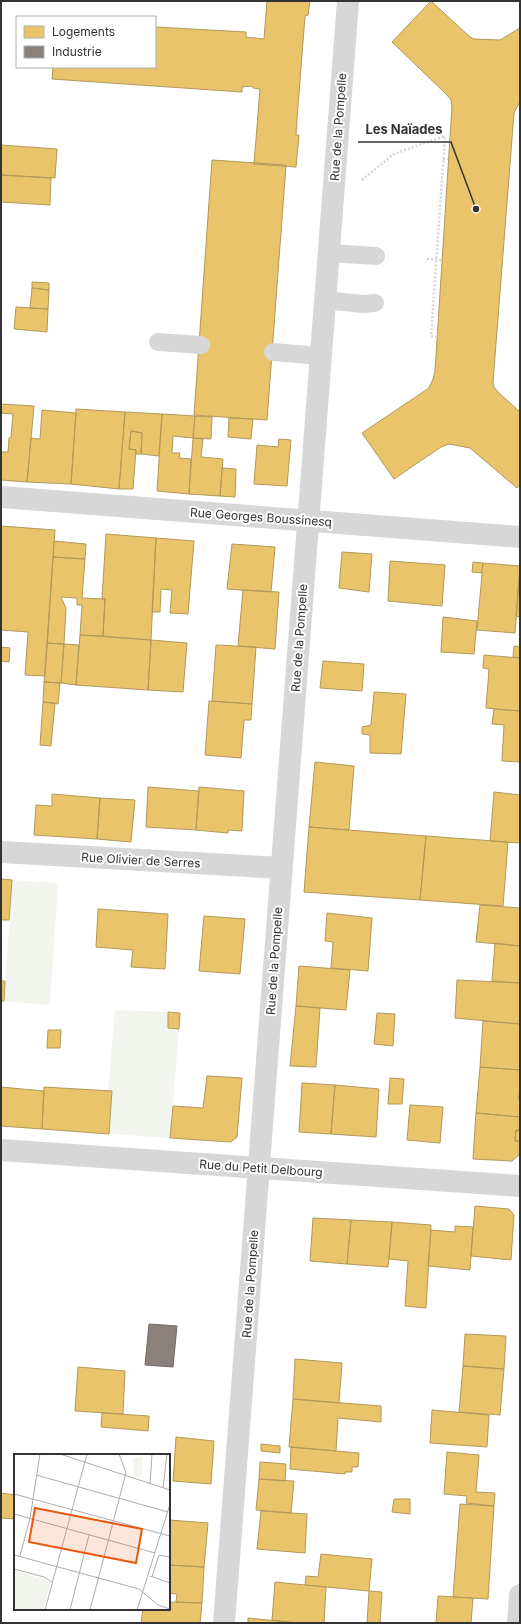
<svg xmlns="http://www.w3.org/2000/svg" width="521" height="1624" font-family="Inter,sans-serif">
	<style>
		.green { fill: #f1f5ed }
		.homes { fill: #e9c46a; stroke: #b2985a }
		.industry { fill: #8a817c; stroke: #706a66 }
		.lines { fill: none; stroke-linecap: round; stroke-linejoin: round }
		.path { stroke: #d6d6d6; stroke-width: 2.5; stroke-dasharray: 2 2; stroke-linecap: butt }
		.service { stroke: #d7d7d7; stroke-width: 18 }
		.minor { stroke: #d7d7d7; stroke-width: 22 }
		.labels { text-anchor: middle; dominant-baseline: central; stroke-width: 4; stroke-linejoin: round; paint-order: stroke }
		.street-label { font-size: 12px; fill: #333; stroke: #fff }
		.inset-road { fill: none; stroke: #adadad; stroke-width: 1 }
		.view { fill: #e8590c; fill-opacity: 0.15; stroke: #e8590c; stroke-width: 2 }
		.inset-edge { fill: none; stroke: #333; stroke-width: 2 }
		.leader { fill: none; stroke: #333; stroke-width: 1.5 }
		.callout-dot { fill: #333; stroke: #fff; stroke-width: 1.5 }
		.callout-label { font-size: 13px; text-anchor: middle; font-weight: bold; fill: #333; stroke: #fff; stroke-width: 4; stroke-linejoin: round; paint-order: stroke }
	</style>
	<rect width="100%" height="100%" fill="#fff"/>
	<path class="green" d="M12 880 58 883 50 1005 4 1001Z
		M115 1010 168 1012V1028L179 1029 170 1138 109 1134 112 1091H108Z"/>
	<path class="homes" d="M267 1H310L308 15 305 16 297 119 296 135H299L296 167 254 164 260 89 253 88V86L242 87V92L52 79 53 67H155V27L246 32V37L264 39Z
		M431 1 470 37 474 39 500 40 520 28V101L514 113 493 382 494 387 499 393 520 412V484L517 488 470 448 449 444 441 447 394 479 362 433 429 388 433 379 435 371 452 106 451 100 447 95 392 42Z
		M1 145 57 149 55 178 1 175Z
		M212 160 286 165 267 420 194 415Z
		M1 175 51 178 50 205 1 202Z
		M32 282 49 283V290L32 288Z
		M32 288 49 290 48 309 30 308Z
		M16 307 48 309 47 332 14 329Z
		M1 404 34 406 27 482 1 480V452H8L9 438 11 437 13 414 1 413Z
		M76 409 125 412 119 489 71 484Z
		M42 410 76 413 71 484 27 482 31 438 40 439Z
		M125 412 162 414 159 456 141 454 142 433 131 431 129 449 136 450 133 489H119Z
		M162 414 195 416 193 438 173 436 172 453H180L179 458 191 459 189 494 157 491Z
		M195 416 212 417 211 439 193 438Z
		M229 418 253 419 251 439 228 437Z
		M131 431 142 433 141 454H136V450L129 449Z
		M193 438 203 439 201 457 223 459 220 496 189 494Z
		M279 439 291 440 287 486 254 484 257 445 278 447Z
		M222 468 236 469 235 497 220 496Z
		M1 526 55 530 45 676 25 675 28 632 1 630Z
		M106 534 156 538 151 640 103 636 105 599H102Z
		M156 538 194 541 188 614 170 613 172 590 161 589 160 612H152Z
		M54 541 86 544 85 559 53 557Z
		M232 544 275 547 271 592 227 589Z
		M342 552 372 554 369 592 339 588Z
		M53 557 85 559 82 598 105 599 103 636 80 635 82 605H77V598L61 597 66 608 64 644 47 643Z
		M390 561 445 565 442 606 388 601Z
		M473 562 483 563 482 573 472 572Z
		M483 563 520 566 515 633 477 630Z
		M520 568V617L516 616Z
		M243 590 279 592 275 649 238 646Z
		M443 617 477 621 474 654 441 652Z
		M80 635 151 640 148 690 76 685Z
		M151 640 187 643 183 692 148 690Z
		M47 643 64 644 61 683 44 682Z
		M64 644 79 645 76 685 61 683Z
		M216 645 256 647 252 704 212 701Z
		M514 646 520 647V658L513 657Z
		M1 647 10 648 9 662 1 661Z
		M484 655 520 658V711L486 708 489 669 483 668Z
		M323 661 364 664 362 691 320 688Z
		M44 682 60 683 58 704 43 702Z
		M374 692 406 694 401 754 370 753V735L362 734V727L371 725Z
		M209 701 252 704 251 720H244L241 758 205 755Z
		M43 702 55 703 51 746 40 745Z
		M494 709 520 711V762L502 761 504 725 492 724Z
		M315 762 354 766 349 830 309 827Z
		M148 787 199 791 196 830 146 827Z
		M199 787 244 791 242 831 228 830V833L196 830Z
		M494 792 520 795V843L490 841Z
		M52 794 100 798 97 839 34 835 36 805 52 806Z
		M100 798 135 800 131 842 97 839Z
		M309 827 426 836 420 900 304 892Z
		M426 836 508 842 503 906 420 900Z
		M1 879 12 880 9 920H1Z
		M480 905 520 908V946L476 942Z
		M98 909 168 914 165 969 131 967 133 950 96 947Z
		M327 913 372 918 368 971 331 968 333 942 325 941Z
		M204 916 245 919 240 974 199 971Z
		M495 943 520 946V983L492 981Z
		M299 966 350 970 346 1010 296 1006Z
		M457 980 520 983V1024L455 1018Z
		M1 981H5L4 1001H1Z
		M296 1006 320 1008 316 1067 290 1066Z
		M168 1012 180 1013 179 1029 168 1028Z
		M377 1013 395 1014 393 1046 374 1044Z
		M483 1021 520 1024V1070L480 1067Z
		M48 1030H61L60 1048H47Z
		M480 1067 520 1070V1090L518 1099H520V1117L476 1113Z
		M207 1076 242 1078 237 1137 231 1142 170 1138 173 1106 203 1108Z
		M390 1078 404 1079 402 1104H388Z
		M302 1083 335 1085 331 1134 299 1132Z
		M335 1085 379 1089 376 1137 331 1134Z
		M1 1087 44 1091 42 1129 1 1126Z
		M44 1087 112 1091 109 1134 42 1129Z
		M410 1105 443 1107 440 1143 407 1140Z
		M476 1113 520 1117 519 1131 516 1130 515 1141H520L519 1155 512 1161 473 1159Z
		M516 1130 520 1131V1141H515Z
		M475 1206 509 1209 514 1215 511 1260 471 1256Z
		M313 1218 351 1220 347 1264 310 1261Z
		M351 1220 392 1222 388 1267 347 1264Z
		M392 1222 431 1225 426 1308 405 1306 408 1261 389 1259Z
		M455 1226 473 1227 470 1270 428 1266 431 1230 455 1232Z
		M465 1334 506 1336 504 1369 463 1366Z
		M295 1359 342 1363 339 1403 293 1399Z
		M463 1366 504 1369 500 1415 459 1412Z
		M78 1367 125 1371 123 1414 75 1411Z
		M293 1399 381 1406V1422L338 1418 336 1451 289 1447Z
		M432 1410 489 1415 487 1447 430 1443Z
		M102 1413 149 1416 148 1431 101 1427Z
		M176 1437 214 1441 211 1484 173 1481Z
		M261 1444 280 1446V1453L261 1451Z
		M291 1447 359 1453 358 1467H352V1472H345V1474L290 1469Z
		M447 1452 479 1455 476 1492 495 1493 494 1506 466 1503 467 1496 444 1494Z
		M260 1462 286 1464 285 1481 259 1479Z
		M259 1479 294 1481 291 1513 256 1510Z
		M1 1493 15 1495V1519L1 1518Z
		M394 1499H410V1514L392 1512Z
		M460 1504 494 1506 488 1599 453 1597Z
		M261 1511 307 1514 305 1553 257 1549Z
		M169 1520 208 1523 204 1567 169 1565Z
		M321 1554 372 1559 369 1591 305 1585 306 1576 318 1577Z
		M169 1565 204 1567 202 1603 176 1602 177 1594 169 1593Z
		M275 1582 326 1587 324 1623H297L272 1620Z
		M369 1591 382 1592 380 1623H367Z
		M438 1596 473 1598 471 1623H436Z
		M169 1602 202 1603 200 1623H141L143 1609H169Z
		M248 1618 288 1622V1623H248Z"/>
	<path class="industry" d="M149 1324 177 1326 173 1367 145 1365Z"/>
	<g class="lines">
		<path class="path" d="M443 159H448
			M362 180 394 154 445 136 431 336 437 337
			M427 259 442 260"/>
		<path class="service" d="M329 253 376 256
			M325 300 363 304 375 303
			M158 342 201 345
			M273 352 321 356"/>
		<path class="minor" d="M1 497 520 537
			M1 852 282 868
			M1 1150 520 1186
			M224 1623 348 1
			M518 1623 520 1595"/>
	</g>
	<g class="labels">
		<g class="street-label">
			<text transform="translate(338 127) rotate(-86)">Rue de la Pompelle</text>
			<text transform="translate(261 517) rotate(4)">Rue Georges Boussinesq</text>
			<text transform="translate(299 638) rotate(-86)">Rue de la Pompelle</text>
			<text transform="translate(141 860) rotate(3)">Rue Olivier de Serres</text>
			<text transform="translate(274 961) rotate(-86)">Rue de la Pompelle</text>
			<text transform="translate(261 1168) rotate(4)">Rue du Petit Delbourg</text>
			<text transform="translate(250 1284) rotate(-86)">Rue de la Pompelle</text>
		</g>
	</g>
	<g transform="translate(14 1454)">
		<rect width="156" height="156" fill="#fff"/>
		<path d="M129 2 127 25 120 22 119 4ZM0 116 37 128 29 156H0Z" fill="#f1f5ed"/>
		<path class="inset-road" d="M46 0 156 36M22 21 154 58M136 30 138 0M149 34 153 0M0 40 156 82M0 60 141 99M0 101 125 135 144 151 156 155M6 102 16 64 26 0M0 115 30 123 38 128M136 122 156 129M138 123 145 101 156 103M31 156 73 0M56 156 75 81M76 156 112 19 105 0M123 156 156 50"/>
		<path class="view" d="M21 54 128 75 122 109 15 88Z"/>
		<rect width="156" height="156" class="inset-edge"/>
	</g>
	<path class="leader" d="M476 209L451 142H358"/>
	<circle class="callout-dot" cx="476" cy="209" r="4"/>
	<g class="callout-label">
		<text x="404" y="134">Les Naïades</text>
	</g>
	<rect width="521" height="1624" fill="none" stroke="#333333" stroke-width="4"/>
	<rect x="16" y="16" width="140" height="52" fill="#ffffff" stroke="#adadad"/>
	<rect x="24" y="26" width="20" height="12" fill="#e9c46a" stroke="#adadad"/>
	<text x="52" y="36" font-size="12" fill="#333333">Logements</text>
	<rect x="24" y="46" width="20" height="12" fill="#8a817c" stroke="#adadad"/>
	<text x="52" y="56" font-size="12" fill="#333333">Industrie</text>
</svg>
